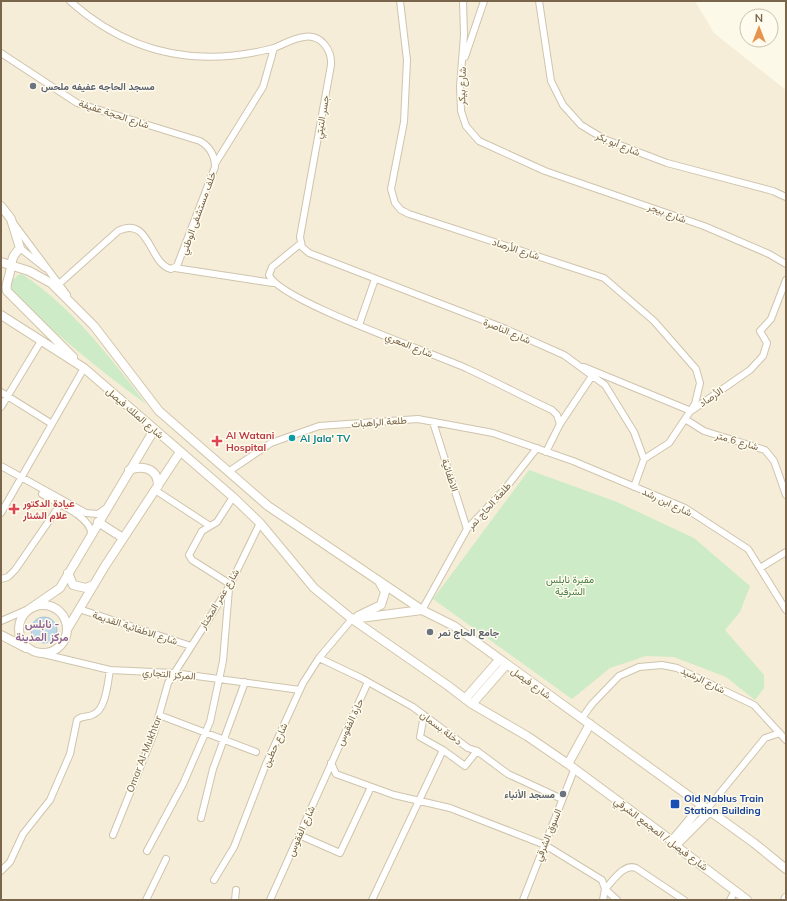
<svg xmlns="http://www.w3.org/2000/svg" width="787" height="901" font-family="Mulish,Vazirmatn,sans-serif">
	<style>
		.residential { fill: #f5edd7 }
		.green { fill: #cdebc6 }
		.water { fill: #bcd7e7; stroke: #a2c4d9 }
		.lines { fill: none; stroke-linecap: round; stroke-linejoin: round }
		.street-casing { stroke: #cfc4ad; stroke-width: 8 }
		.secondary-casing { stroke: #d2c6ab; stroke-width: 10 }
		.street { stroke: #fff; stroke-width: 6 }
		.secondary { stroke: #fff; stroke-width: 8 }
		.worship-dot { fill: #6b7280; stroke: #fffcef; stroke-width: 1.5 }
		.culture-dot { fill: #0f9aa8; stroke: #fffcef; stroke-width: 1.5 }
		.health-dot { fill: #e0444e; stroke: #fffcef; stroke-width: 1.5 }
		.transit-dot { fill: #1a4fb4; stroke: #fffcef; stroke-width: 1.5 }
		.labels { text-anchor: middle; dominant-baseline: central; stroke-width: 3; stroke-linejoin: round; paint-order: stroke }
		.worship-label { font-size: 10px; font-weight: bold; fill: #5b616d; stroke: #fffcef; text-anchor: start }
		.street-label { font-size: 10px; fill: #78654b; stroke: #fffcef }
		.health-label { font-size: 10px; font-weight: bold; fill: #be3a42; stroke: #fffcef; text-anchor: start }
		.culture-label { font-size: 10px; font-weight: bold; fill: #0d838f; stroke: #fffcef; text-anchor: start }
		.park-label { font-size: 10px; fill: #477e43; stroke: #fffcef }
		.transit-label { font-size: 10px; font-weight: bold; fill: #164399; stroke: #fffcef; text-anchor: start }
		.neighbourhood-label { font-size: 11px; font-weight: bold; fill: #8e6494; stroke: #fffcef }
	</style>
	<rect width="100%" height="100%" fill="#fdf9e9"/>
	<path class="residential" d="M1 1H695L714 33 786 90V900H1Z"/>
	<path class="green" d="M22 274C72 307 110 357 146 404 99 370 53 332 11 291L10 283 18 275Z
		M529 470 617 502 694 538 750 586 740 612 725 630 764 675V688L755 700 726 677 674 657 646 656 610 668 572 699 433 599Z"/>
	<path class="water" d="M31 630a13 13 0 1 1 26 0a13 13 0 1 1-26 0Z"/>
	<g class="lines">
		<g class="street-casing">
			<path id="street" d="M70 1C129 54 198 68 274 48
				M400 1 407 60 404 122 391 189 395 203 401 210 409 214 604 278 654 321 696 369 700 383 695 404 669 443 644 459
				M463 1 464 35 460 86 461 111 466 126 479 141 545 171 704 226 769 254 786 264
				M539 1 551 81 563 105 581 125 604 139 667 163 773 191 786 197
				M1 53 77 103 200 141C210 147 215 156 215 167L177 266 171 269C149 264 150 215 118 231L59 284
				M465 57 484 1
				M215 164 263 87 274 48C284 44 294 38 304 37 321 34 332 50 331 65L300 237 302 247 309 253 501 327 564 355 605 385 634 432 644 459 634 487
				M14 224 67 295
				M300 244 272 267 269 275C279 301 436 354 468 369 496 382 524 397 552 410L557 415 560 424 546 452
				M20 248 45 268
				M175 268 273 283
				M359 325 375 279
				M584 367 691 411 750 370 763 356 767 343 760 331 771 319 786 280
				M1 392 52 424
				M1 407 41 341
				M685 419 704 431 765 450 774 461 786 495
				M433 422 467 529
				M560 424 592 376
				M1 466 86 513 98 514 105 509
				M228 472 271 443 319 426 418 419 493 433 573 461 685 508 748 549 786 610
				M155 490 210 526
				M42 494C55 502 92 517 91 534
				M1 513 84 368
				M760 568 786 552
				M1 579 8 577 15 570 60 505
				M230 584 192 560 189 555 202 531 217 522 233 497
				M79 609 191 646
				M422 610 467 529 504 490 537 448
				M1 621 31 608
				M39 653 110 670 174 673 300 690
				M319 658 361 678 413 707 468 748 477 751 508 774 562 799
				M159 715 256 752
				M582 718 592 704 619 676 639 667 662 665 677 668 754 705 786 740
				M443 750 465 766 477 751
				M331 763 336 774 394 795 450 808 545 845 602 880 605 889 603 900
				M707 809 765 738 780 733
				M201 818 213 769 245 682
				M113 835 154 733 168 683 229 587 260 523
				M299 835 340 853 371 787
				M147 851 183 784 210 722 223 661 229 589
				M1 871 10 862 23 834 50 800 70 754 77 720C82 715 88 718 94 714 106 709 108 681 110 670
				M214 880 234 847 266 764 303 683 319 658 352 619
				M146 900 166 859
				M235 900 236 890
				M270 900 368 682
				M372 900 443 750 420 737 424 715
				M523 900 574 770
				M617 900 605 889C613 881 624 863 636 868L684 900
				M730 900 735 891"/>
		</g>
		<g class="secondary-casing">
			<path id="secondary" d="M1 206 11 219 20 248C10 259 13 259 10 272 9 279 5 284 7 291L73 357
				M1 262 29 271 51 283 94 326 159 411 268 506 422 610 454 626 754 843 786 869
				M1 315 84 368 233 497 260 523 314 588 352 619 447 685 472 704 527 736 568 764 672 841 680 849 747 900
				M129 470C143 465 158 468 158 486
				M98 522 123 538
				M68 573 73 585 86 588 93 585
				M19 629a24 24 0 1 1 48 0a24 24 0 1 1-48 0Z
				M31 608 60 588 154 430
				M358 616 381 605 385 592 379 581
				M352 619 422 610
				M68 628 105 566 180 452
				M1 635 26 648
				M465 699 499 660
				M472 704 506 665
				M568 764 590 724
				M672 841 702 805
				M676 845 710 811
				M785 900 786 898"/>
		</g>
		<use href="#street" class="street"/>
		<use href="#secondary" class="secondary"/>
	</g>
	<g class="worship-dot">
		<circle cx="33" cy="86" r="4"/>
		<circle cx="430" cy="632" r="4"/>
		<circle cx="563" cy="794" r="4"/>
	</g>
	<circle class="culture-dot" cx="292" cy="438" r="4"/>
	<g class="health-dot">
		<path d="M215 435h4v4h4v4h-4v4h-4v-4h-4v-4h4z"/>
		<path d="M12 503h4v4h4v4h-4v4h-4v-4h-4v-4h4z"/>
	</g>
	<rect class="transit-dot" x="670" y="799" width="10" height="10" rx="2"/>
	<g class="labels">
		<g class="worship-label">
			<text x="41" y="86">مسجد الحاجه عفيفه ملحس</text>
			<text x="438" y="632">جامع الحاج نمر</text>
			<text x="555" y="794" text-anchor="end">مسجد الأنباء</text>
		</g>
		<g class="street-label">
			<text transform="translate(462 86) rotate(-89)">شارع بيكر</text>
			<text transform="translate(114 114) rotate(18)">شارع الحجة عفيفة</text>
			<text transform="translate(322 117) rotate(-80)">جسر التيتي</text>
			<text transform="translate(618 144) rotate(23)">شارع أبو بكر</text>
			<text transform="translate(198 213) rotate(-70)">خلف مستشفى الوطني</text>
			<text transform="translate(667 213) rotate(20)">شارع بيجر</text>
			<text transform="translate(516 249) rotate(18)">شارع الأرصاد</text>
			<text transform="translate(507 331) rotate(23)">شارع الناصرة</text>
			<text transform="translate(409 345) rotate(22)">شارع المعري</text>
			<text transform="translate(711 397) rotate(-34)">الأرصاد</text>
			<text transform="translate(135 413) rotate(41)">شارع الملك فيصل</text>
			<text transform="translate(379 422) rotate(-4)">طلعة الراهبات</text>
			<text transform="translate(737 441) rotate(16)">شارع 6 متر</text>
			<text transform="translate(450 475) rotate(72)">الاطفائية</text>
			<text transform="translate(667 502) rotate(25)">شارع ابن رشد</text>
			<text transform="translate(489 506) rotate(-48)">طلعة الحاج نمر</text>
			<text transform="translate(219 599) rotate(-59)">شارع عمر المختار</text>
			<text transform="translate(135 628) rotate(18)">شارع الاطفائية القديمة</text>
			<text transform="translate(169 674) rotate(5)">المركز التجاري</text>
			<text transform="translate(703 680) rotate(26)">شارع الرشيد</text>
			<text transform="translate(531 683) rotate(36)">شارع فيصل</text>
			<text transform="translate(350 722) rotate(-65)">حارة الفقوس</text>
			<text transform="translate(441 728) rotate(37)">دخلة بسمان</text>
			<text transform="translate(275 745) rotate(-66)">شارع حطين</text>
			<text transform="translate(144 754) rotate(-69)">Omar Al-Mukhtar</text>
			<text transform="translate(301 831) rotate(-66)">شارع الفقوس</text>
			<text transform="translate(661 834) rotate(37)">شارع فيصل / المجمع الشرقي</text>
			<text transform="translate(548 835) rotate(-68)">السوق الشرقي</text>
		</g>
		<g class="health-label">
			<text x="226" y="435">Al Watani<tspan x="226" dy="12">Hospital</tspan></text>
			<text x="23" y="503">عيادة الدكتور<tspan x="23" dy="12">علام الشنار</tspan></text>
		</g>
		<g class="culture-label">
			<text x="300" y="438">Al Jala' TV</text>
		</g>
		<g class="park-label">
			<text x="570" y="579">مقبرة نابلس<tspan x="570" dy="12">الشرقية</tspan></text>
		</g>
		<g class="transit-label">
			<text x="684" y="798">Old Nablus Train<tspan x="684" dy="12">Station Building</tspan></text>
		</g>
		<g class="neighbourhood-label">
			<text x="42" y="624">نابلس -<tspan x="42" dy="13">مركز المدينة</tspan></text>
		</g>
	</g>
	<rect width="787" height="901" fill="none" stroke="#78654b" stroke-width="4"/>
	<g transform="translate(759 28)"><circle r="19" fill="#fffcef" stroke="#c9c0ad"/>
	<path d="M0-3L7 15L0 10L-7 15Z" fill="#e7934d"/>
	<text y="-6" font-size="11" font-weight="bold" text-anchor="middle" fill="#78654b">N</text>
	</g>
</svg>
